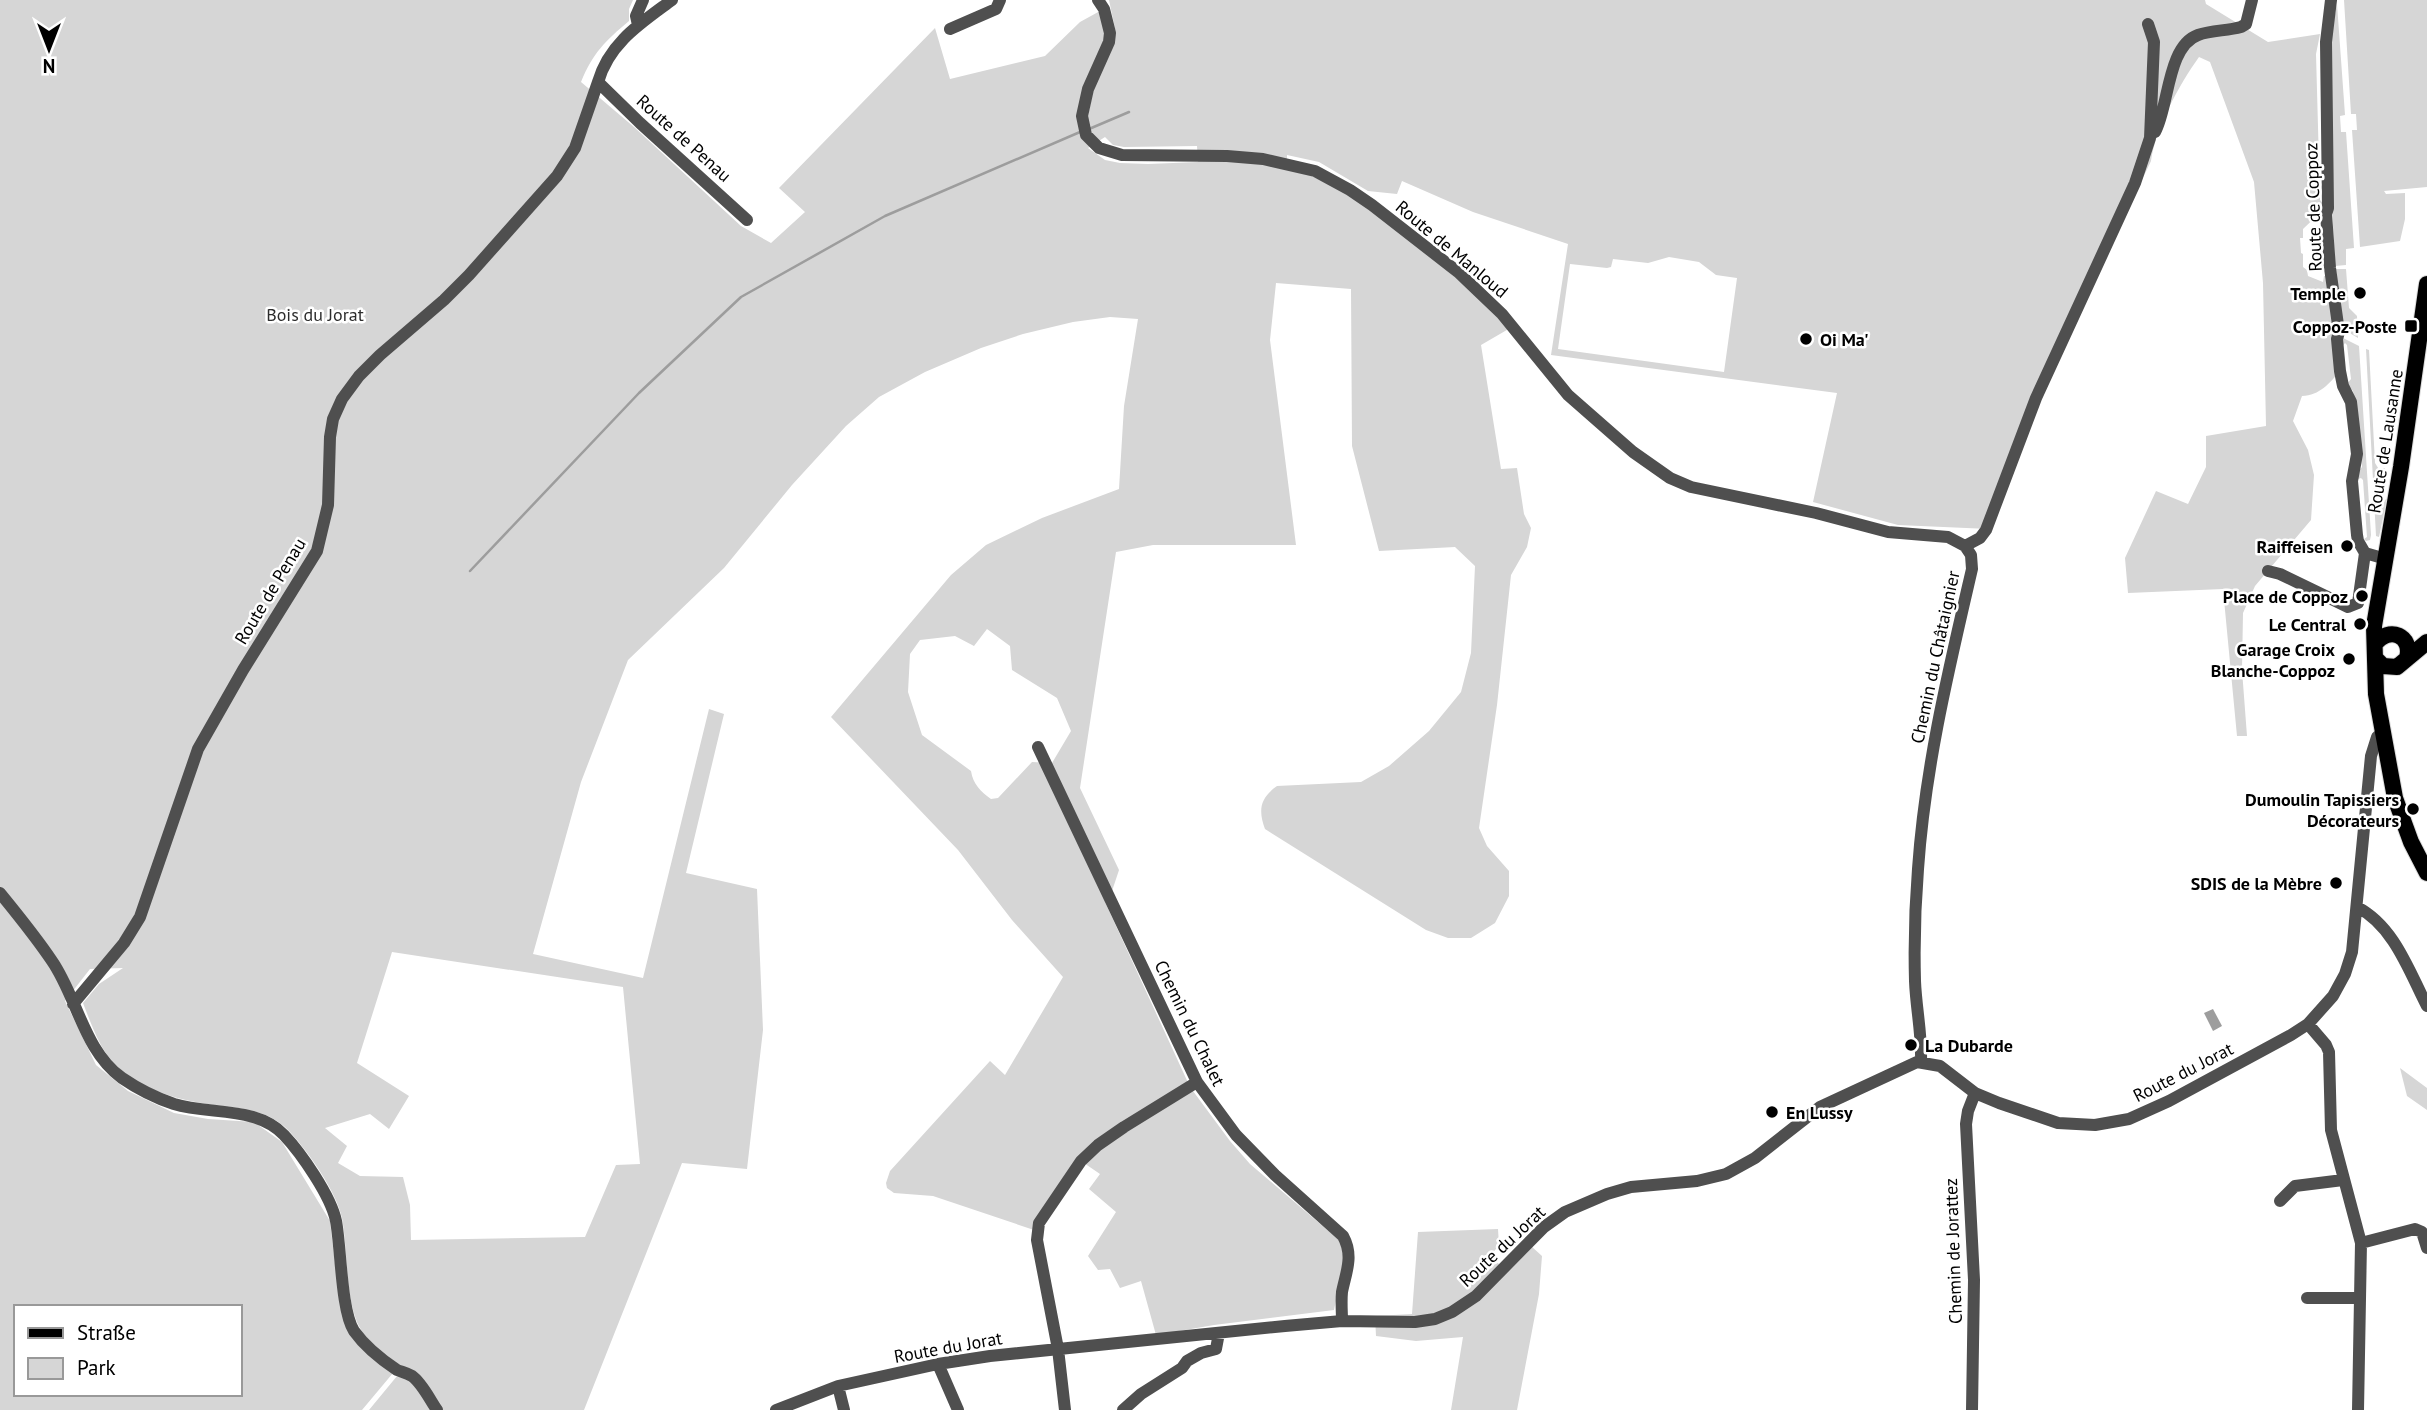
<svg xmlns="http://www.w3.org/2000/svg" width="2427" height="1410" font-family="'PT Sans',sans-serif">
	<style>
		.green { fill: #d6d6d6; fill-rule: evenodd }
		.water { fill: #9d9d9d }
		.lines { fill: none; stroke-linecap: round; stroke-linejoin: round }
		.stream { stroke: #9d9d9d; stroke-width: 2.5 }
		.major-casing { stroke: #dbdbdb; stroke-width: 18 }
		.minor { stroke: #4f4f4f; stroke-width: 12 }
		.major { stroke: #000; stroke-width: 16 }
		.poi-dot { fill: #000; stroke: #fff; stroke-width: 2.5 }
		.labels { text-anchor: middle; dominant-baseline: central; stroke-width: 5; stroke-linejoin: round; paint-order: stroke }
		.street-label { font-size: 18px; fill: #000; stroke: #fff }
		.poi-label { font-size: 18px; font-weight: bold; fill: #000; stroke: #fff; text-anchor: end }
		.park-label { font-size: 18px; fill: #2d2d2d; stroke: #fff }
	</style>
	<rect width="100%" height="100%" fill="#fff"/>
	<path class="green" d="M0 0H633L629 9V21C605 41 593 53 581 82L634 127 741 226 771 243 805 212 779 188 935 28 950 79 1045 56 1080 22 1100 11 1106 33 1079 119 1088 116 1093 91 1116 33 1109 0H2205L2206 4 2268 42 2320 34 2316 54 2320 200 2326 207 2303 229V238H2300L2301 253 2303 254V267L2307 270 2308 276 2323 282 2324 276H2326L2340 371C2329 384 2320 395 2302 396L2293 421 2308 450 2314 475 2311 520 2255 586 2243 613 2242 670 2247 736H2237L2223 589 2128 593 2125 558 2156 491 2188 504 2206 467V436L2266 426 2263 283 2254 182 2210 62 2199 57C2179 85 2156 127 2151 161L2050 373 1989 529 1898 525 1813 502 1837 393 1551 355 1568 244 1473 212 1402 181 1397 194 1368 191 1319 162 1287 155V164L1372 205 1512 327 1481 345 1501 469 1517 468 1524 514 1531 528 1527 547 1511 575 1497 705 1479 828 1487 846 1509 871V896L1495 923 1471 938H1448L1426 930 1265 829C1258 810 1260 798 1277 786L1361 782 1389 766 1429 731 1461 692 1471 653 1475 566 1455 547 1379 551 1352 446 1351 289 1276 283 1270 340 1296 545H1153L1116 552 1080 788 1119 870 1111 894 1105 902 1190 1087 1230 1141 1250 1164 1339 1240 1345 1256 1334 1310 1214 1325 1156 1335 1141 1281 1120 1288 1110 1269 1098 1270 1088 1256 1116 1212 1089 1189 1100 1174 1081 1161 1037 1231 933 1196 894 1193 887 1188 886 1183 890 1171 990 1061 1005 1075 1063 977 1012 920 958 850 831 717 951 575 986 545 1042 518 1119 489 1124 406 1138 319 1110 317 1073 322 1023 334 981 348 925 372 879 397 846 426 792 485 724 568 628 660 581 782 533 954 643 978 709 709 724 714 686 873 757 889 763 1030 747 1169 682 1163 584 1410H369L402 1370C387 1357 370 1345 360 1328 345 1302 348 1249 342 1218 336 1191 309 1153 290 1132 272 1112 248 1109 223 1106 183 1102 134 1090 108 1056 97 1041 90 1021 83 1003L99 984 123 968 90 969 65 1001 96 1065 128 1091 174 1113 208 1119 254 1122 282 1142 330 1221 337 1281 349 1333 393 1373 362 1410H0ZM1105 137 1113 145 1124 147 1197 146 1198 162 1148 164 1120 163 1105 160 1088 148ZM1669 257 1699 262 1716 275 1737 278 1724 372 1558 349 1570 264 1607 268 1611 267 1613 259 1648 263ZM987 629 1010 646 1012 670 1057 698 1071 731 1052 763 1032 762 998 798 991 799C981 792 973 784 971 771L922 735 908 692 910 654 920 640 955 636 974 646ZM392 952 623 987 640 1164 616 1165 585 1237 411 1240 410 1205 403 1177 360 1176 338 1163 347 1146 325 1128 370 1114 389 1129 409 1096 357 1063ZM16 1307H240V1394H16Z
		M2344 0H2427V187L2384 191 2386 194 2405 193V219L2400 241 2360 247 2352 130H2357L2356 114H2351Z
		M2337 4 2345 115 2340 116 2341 132H2346L2354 248 2346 249V265L2335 266 2330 163 2331 36Z
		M2336 269H2346L2349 308 2357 316 2358 338 2341 328Z
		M2343 338 2359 346 2371 535 2370 540 2366 541 2364 539 2367 537 2363 480 2361 478 2358 479 2356 474 2362 467 2353 391 2347 384 2351 379 2347 345 2345 343 2341 348Z
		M2366 349 2369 350 2375 463 2380 471 2384 468 2387 471 2376 480 2378 503 2387 499 2379 537 2376 536Z
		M2400 1068 2427 1088V1110L2407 1096Z
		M1498 1229 1499 1245 1489 1258 1506 1268 1531 1246 1542 1256 1539 1294 1517 1410H1451L1463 1337 1416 1341 1376 1336 1375 1316 1412 1314 1418 1232Z"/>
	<path class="water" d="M2213 1009 2222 1026 2213 1031 2204 1013Z"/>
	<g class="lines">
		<path class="stream" d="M1089 129 1129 112
			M470 571 639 393 741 297 885 216 1080 132"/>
		<g class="major-casing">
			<path id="major" d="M2427 284 2401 467 2374 626 2376 694 2395 798 2411 842 2427 873
				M2375 644C2389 625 2413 636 2407 658
				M2375 658 2383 666 2397 667 2427 642"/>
		</g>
		<path class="minor" d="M672 0C641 23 609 43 598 82L640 123 747 220
			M1098 0 1104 9 1110 33 1109 42 1088 89 1082 116 1086 135 1099 148 1122 155 1227 156 1263 159 1315 171 1350 190 1372 205 1458 272 1502 314 1568 395 1633 452 1670 478 1691 487 1816 513 1888 532 1948 537 1965 546 1971 555 1972 569C1949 668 1925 767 1918 869 1915 906 1914 944 1915 981 1916 1008 1922 1034 1921 1061
			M2331 0 2326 42 2328 208 2326 214 2330 268 2339 332 2337 339 2340 371 2343 386 2351 402 2357 454 2352 481 2357 535 2358 541 2365 553 2386 559
			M638 25 636 16 643 0
			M950 29 996 9 1000 0
			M2155 132C2169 107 2167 46 2198 35 2212 30 2227 31 2241 27L2246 24 2252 0
			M1965 546 1980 538 1986 530 2036 398 2135 183 2150 138 2154 42 2148 24
			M2268 571 2280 574 2348 607 2358 603 2365 553
			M1038 747 1197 1082 1236 1135 1275 1175 1343 1236C1354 1256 1346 1272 1342 1292 1341 1302 1342 1312 1342 1321
			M0 893C18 915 36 937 52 961 77 997 84 1051 122 1078 138 1089 156 1098 174 1104 210 1115 257 1106 284 1135 301 1153 331 1196 336 1221 341 1247 341 1311 354 1331 364 1345 382 1360 397 1370 402 1372 407 1373 412 1376 422 1383 430 1400 437 1410
			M2357 907C2394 926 2409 971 2427 1006
			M73 1004 124 943 140 917 198 749 243 670 317 551 328 505 330 437 333 419 342 399 359 376 380 355 444 300 469 275 557 176 575 148 598 82
			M2308 1024 2326 1045 2329 1052 2331 1130 2361 1243 2358 1410
			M2280 1201 2295 1186 2343 1180
			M2361 1243 2415 1229 2422 1232 2427 1248
			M2307 1298H2360
			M938 1364 958 1410
			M838 1386 844 1410
			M776 1410 838 1386 938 1364 990 1356 1285 1326 1342 1321 1415 1322 1435 1319 1452 1312 1476 1296 1544 1227 1565 1212 1607 1194 1631 1187 1697 1181 1726 1174 1755 1158 1820 1107 1917 1062 1940 1066 1975 1093 1999 1103 2058 1123 2095 1125 2129 1119 2169 1101 2291 1035 2308 1024 2333 996 2345 974 2352 952 2371 756 2377 737 2382 734
			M1065 1410 1058 1349 1037 1240 1039 1223 1081 1161 1098 1145 1124 1127 1197 1082
			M1123 1410 1141 1394 1182 1368 1187 1361 1201 1353 1216 1349 1219 1333
			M1972 1410 1974 1280 1966 1124 1968 1111 1975 1093"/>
		<use href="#major" class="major"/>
	</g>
	<g class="poi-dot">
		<circle cx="2360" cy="293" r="7"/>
		<rect x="2404" y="319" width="14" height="14" rx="3.5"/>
		<circle cx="1806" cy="339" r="7"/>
		<circle cx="2347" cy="546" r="7"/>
		<circle cx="2362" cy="596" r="7"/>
		<circle cx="2360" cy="624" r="7"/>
		<circle cx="2349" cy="659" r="7"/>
		<circle cx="2413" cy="809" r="7"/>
		<circle cx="2336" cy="883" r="7"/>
		<circle cx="1911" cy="1045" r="7"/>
		<circle cx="1772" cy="1112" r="7"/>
	</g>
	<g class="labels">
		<g class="street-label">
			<text transform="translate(684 138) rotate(42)">Route de Penau</text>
			<text transform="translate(2313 207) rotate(-92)">Route de Coppoz</text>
			<text transform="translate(1452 249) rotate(40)">Route de Manloud</text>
			<text transform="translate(2385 441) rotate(-81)">Route de Lausanne</text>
			<text transform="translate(270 591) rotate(-59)">Route de Penau</text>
			<text transform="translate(1935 657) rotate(-78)">Chemin du Châtaignier</text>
			<text transform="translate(1190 1023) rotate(64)">Chemin du Chalet</text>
			<text transform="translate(2183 1072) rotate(-27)">Route du Jorat</text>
			<text transform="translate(1502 1246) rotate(-43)">Route du Jorat</text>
			<text transform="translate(1953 1251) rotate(-92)">Chemin de Jorattez</text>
			<text transform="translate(948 1347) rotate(-10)">Route du Jorat</text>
		</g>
		<g class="poi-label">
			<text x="2346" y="293">Temple</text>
			<text x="2397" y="326">Coppoz-Poste</text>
			<text x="1820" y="339" text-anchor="start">Oi Ma'</text>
			<text x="2333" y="546">Raiffeisen</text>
			<text x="2348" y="596">Place de Coppoz</text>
			<text x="2346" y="624">Le Central</text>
			<text x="2335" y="649">Garage Croix<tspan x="2335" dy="21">Blanche-Coppoz</tspan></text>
			<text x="2399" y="799">Dumoulin Tapissiers<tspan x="2399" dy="21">Décorateurs</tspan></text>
			<text x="2322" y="883">SDIS de la Mèbre</text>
			<text x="1925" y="1045" text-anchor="start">La Dubarde</text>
			<text x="1786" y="1112" text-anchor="start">En Lussy</text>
		</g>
		<g class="park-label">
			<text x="315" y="314">Bois du Jorat</text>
		</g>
	</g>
	<rect x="14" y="1305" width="228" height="91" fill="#ffffff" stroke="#999999" stroke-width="2"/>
	<rect x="28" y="1328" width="35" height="10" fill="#000000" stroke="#999999" stroke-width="2"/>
	<text x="77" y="1340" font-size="21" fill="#000000">Straße</text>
	<rect x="28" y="1358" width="35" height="21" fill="#d6d6d6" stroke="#999999" stroke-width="2"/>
	<text x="77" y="1375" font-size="21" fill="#000000">Park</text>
	<g transform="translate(49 49) rotate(180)" stroke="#ffffff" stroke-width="5" paint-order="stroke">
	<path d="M0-5L12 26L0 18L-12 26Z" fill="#000000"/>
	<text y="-10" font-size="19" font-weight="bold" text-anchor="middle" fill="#000000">N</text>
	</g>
</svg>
